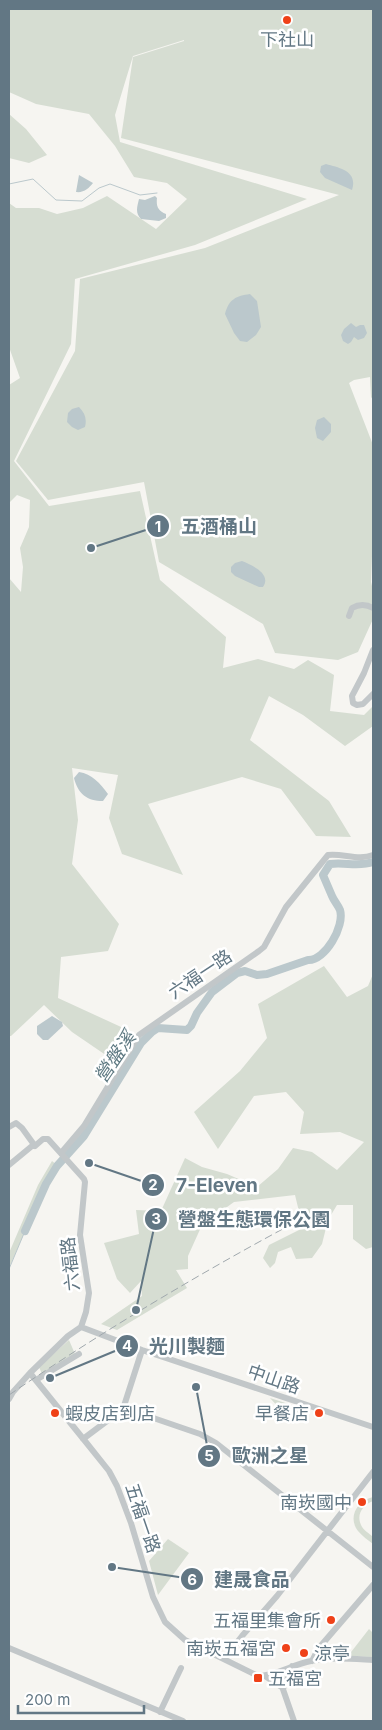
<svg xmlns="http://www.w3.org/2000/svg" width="382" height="1730" font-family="Inter,'Noto Sans TC',sans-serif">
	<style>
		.green { fill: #d6ddd2 }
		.water { fill: #bbc8cc }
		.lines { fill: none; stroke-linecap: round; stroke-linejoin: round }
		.stream { stroke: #bbc8cc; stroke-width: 1 }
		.river { stroke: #bbc8cc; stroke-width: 8 }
		.minor { stroke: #c2c7c9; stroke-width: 6 }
		.rail { stroke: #a0a8ad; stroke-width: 1; stroke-dasharray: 8 4; stroke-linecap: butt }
		.poi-dot { fill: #ef4118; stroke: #fff; stroke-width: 2 }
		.labels { text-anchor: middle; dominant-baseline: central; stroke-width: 5; stroke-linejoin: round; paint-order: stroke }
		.poi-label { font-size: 18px; fill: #627784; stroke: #fff; text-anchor: end }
		.street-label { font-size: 18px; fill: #627784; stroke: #fff }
		.water-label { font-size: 19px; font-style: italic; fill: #5e7982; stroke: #fff }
		.leader { fill: none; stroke: #627784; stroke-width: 2 }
		.callout-dot { fill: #627784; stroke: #fff; stroke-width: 2 }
		.mark-label { font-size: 15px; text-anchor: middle; font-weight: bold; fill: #fff }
		.callout-label { font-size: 19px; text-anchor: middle; font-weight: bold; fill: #627784; stroke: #fff; stroke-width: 5; stroke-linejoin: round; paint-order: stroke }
	</style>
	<rect width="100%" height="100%" fill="#f6f5f1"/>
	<path class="green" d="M9 9H373V400L371 397 370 377 354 380 349 383 373 445V530L371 582 373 590V619L358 652 338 660 275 653 263 624 159 562 144 482 48 500 16 461 75 351 80 279 205 248 339 195 121 138 133 57 184 41V40L133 56 115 115 120 142 307 199 195 245 75 279 71 344 14 461 49 506 140 491 160 580 226 637 223 668 258 659 294 669 308 660 334 675 330 711 364 715 373 706V726L345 746 303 715 269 696 250 740 329 801 351 837 316 836 281 789 242 777 148 804 183 875 122 854 109 818 118 775 72 768 78 820 72 864 119 924 108 951 61 957 58 998 132 1032 113 1060 72 1032 44 1005 11 1036H9V578L21 592 23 567 20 548 29 527 30 500 17 495 9 503V385L20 378 9 347V203L16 208H39L57 214 83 208 107 196 156 229 187 199 167 183 134 177 115 146 89 114 36 104 9 92Z
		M9 114 26 129 47 155 29 163 9 158Z
		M324 966 347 997 368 986 373 974V1247L366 1249 353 1239V1205H337L328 1220 322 1244 312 1258 296 1259 291 1247 278 1252 275 1263 270 1268 263 1258 269 1245 303 1228 295 1195 234 1202 202 1225 188 1256V1269L176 1270 187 1288 117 1330 101 1324 142 1296 141 1281 130 1293 117 1279 104 1243 139 1234 136 1210 161 1211 185 1158 202 1167 227 1174 257 1187 278 1169 293 1148 312 1152 337 1170 364 1142 340 1132 300 1134 304 1112 286 1092 254 1096 218 1149 194 1112 240 1071 267 1038 258 1004Z
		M52 1161 57 1165 46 1184 9 1268V1253L38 1185Z
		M69 1340 75 1354 42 1374 39 1367Z
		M270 1398 304 1409 293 1423Z
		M373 1497V1501C363 1505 356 1514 361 1525 363 1530 369 1533 373 1537V1544C368 1540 362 1536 358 1531 347 1517 358 1500 373 1497Z
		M168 1539 189 1553 158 1595 149 1561Z
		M369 1629 373 1633V1657L348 1656Z"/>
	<path class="water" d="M326 164C340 168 358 171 352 190L325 178 320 172 321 166Z
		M79 175 93 183C89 188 84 193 76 192Z
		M155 196 157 198C156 206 158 211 166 214V218L159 221 141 219C135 213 137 207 139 199L145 200Z
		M250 294 257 301 261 327 256 335 247 342 240 341 234 333 225 314C229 299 236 296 250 294Z
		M351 323 356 327 360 325H364L367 333 364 338 358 340 354 337 351 342 348 344 343 341 341 335 344 329Z
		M79 407C85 413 87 419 85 427L78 430 72 427 67 422 68 413 72 409Z
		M324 417 331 424V432L323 441 317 438 315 428 317 420Z
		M242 561C252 565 272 574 263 587H259L235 576 231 572V567L235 563Z
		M79 772C92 774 100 783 108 794L103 801C87 801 78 794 74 778Z
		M52 1016 62 1022 63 1026 48 1040H43L37 1034V1026Z"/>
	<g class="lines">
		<path class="stream" d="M9 184 33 179 56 200 82 201 99 188 110 184 140 195 157 193
			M9 1269 25 1231"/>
		<path class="river" d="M25 1231 46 1184 57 1166 84 1136 141 1043 152 1032 158 1028 187 1030 191 1026 197 1013 212 992 237 973 245 971 257 975 267 974 308 960C325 961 345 926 340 910 338 905 334 901 332 896 329 889 326 882 323 875L330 864C345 862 359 867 373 862"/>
		<path class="minor" d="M349 616 352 608C359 604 366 604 373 608
			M373 650 364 673 352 696 353 703 357 705 363 704 373 694
			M9 1127 16 1123 22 1128 35 1146
			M61 1153 84 1126 139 1035 259 951 264 947 286 907 328 855C343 853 358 861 373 855
			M9 1165 32 1146H35L43 1139H48L84 1179 85 1182 80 1235 89 1293 86 1312 81 1327 68 1336 30 1373 13 1392 9 1399
			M81 1327 142 1350 373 1427
			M30 1373 85 1441 109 1471 117 1486 131 1523 153 1597 165 1622 185 1640 258 1676C276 1676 293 1664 311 1661 331 1657 353 1659 373 1660
			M36 1380 79 1354
			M123 1409 142 1350
			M83 1439 123 1409 133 1411 200 1434 216 1443 373 1567
			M9 1648 183 1721
			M224 1659 242 1636 277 1596 373 1472
			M312 1661 318 1649 373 1585
			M277 1672 294 1721
			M265 1676 283 1688
			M283 1689 292 1666
			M160 1712 181 1668"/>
		<path class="rail" d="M9 1395C100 1333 195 1276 292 1224"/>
	</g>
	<g class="poi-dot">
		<circle cx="287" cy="20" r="5"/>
		<circle cx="55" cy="1413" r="5"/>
		<circle cx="319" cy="1413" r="5"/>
		<circle cx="362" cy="1502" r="5"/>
		<circle cx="331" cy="1620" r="5"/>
		<circle cx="286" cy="1648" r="5"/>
		<circle cx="304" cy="1653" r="5"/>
		<rect x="253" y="1673" width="10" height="10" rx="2.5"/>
	</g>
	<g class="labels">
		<g class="poi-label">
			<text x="287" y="39" text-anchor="middle">下社山</text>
			<text x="65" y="1413" text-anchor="start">蝦皮店到店</text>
			<text x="309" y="1413">早餐店</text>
			<text x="352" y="1502">南崁國中</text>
			<text x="321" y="1620">五福里集會所</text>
			<text x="276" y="1648">南崁五福宮</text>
			<text x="314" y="1653" text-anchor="start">涼亭</text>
			<text x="268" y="1678" text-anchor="start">五福宮</text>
		</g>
		<g class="street-label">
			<text transform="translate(200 974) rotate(-34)">六福一路</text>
			<text transform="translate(70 1264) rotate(-96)">六福路</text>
			<text transform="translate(274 1379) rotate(19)">中山路</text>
			<text transform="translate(143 1518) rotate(71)">五福一路</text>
		</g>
		<g class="water-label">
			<text transform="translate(115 1057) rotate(-56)">營盤溪</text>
		</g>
	</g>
	<path class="leader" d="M91 548L158 526M89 1163L153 1185M136 1310L156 1219M50 1378L127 1346M196 1387L209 1456M112 1567L192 1579"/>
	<g class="callout-dot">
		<circle cx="91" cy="548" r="5"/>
		<circle cx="89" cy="1163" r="5"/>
		<circle cx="136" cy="1310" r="5"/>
		<circle cx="50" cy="1378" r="5"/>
		<circle cx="196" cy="1387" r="5"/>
		<circle cx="112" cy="1567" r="5"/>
		<circle cx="158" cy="526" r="12"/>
		<circle cx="153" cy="1185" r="12"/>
		<circle cx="156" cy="1219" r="12"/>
		<circle cx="127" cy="1346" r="12"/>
		<circle cx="209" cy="1456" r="12"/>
		<circle cx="192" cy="1579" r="12"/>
	</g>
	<g class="mark-label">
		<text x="158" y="532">1</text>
		<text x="153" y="1190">2</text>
		<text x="156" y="1224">3</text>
		<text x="127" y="1351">4</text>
		<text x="209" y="1461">5</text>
		<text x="192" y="1585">6</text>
	</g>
	<g class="callout-label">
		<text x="219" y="533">五酒桶山</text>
		<text x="217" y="1192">7-Eleven</text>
		<text x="254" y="1226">營盤生態環保公園</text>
		<text x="187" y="1353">光川製麵</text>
		<text x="270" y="1462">歐洲之星</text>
		<text x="252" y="1586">建晟食品</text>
	</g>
	<rect width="382" height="1730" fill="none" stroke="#627784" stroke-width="20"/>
	<path d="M18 1705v8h126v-8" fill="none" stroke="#627784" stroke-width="2.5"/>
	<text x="25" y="1705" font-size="15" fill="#627784" stroke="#ffffff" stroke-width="4" paint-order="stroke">200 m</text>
</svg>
